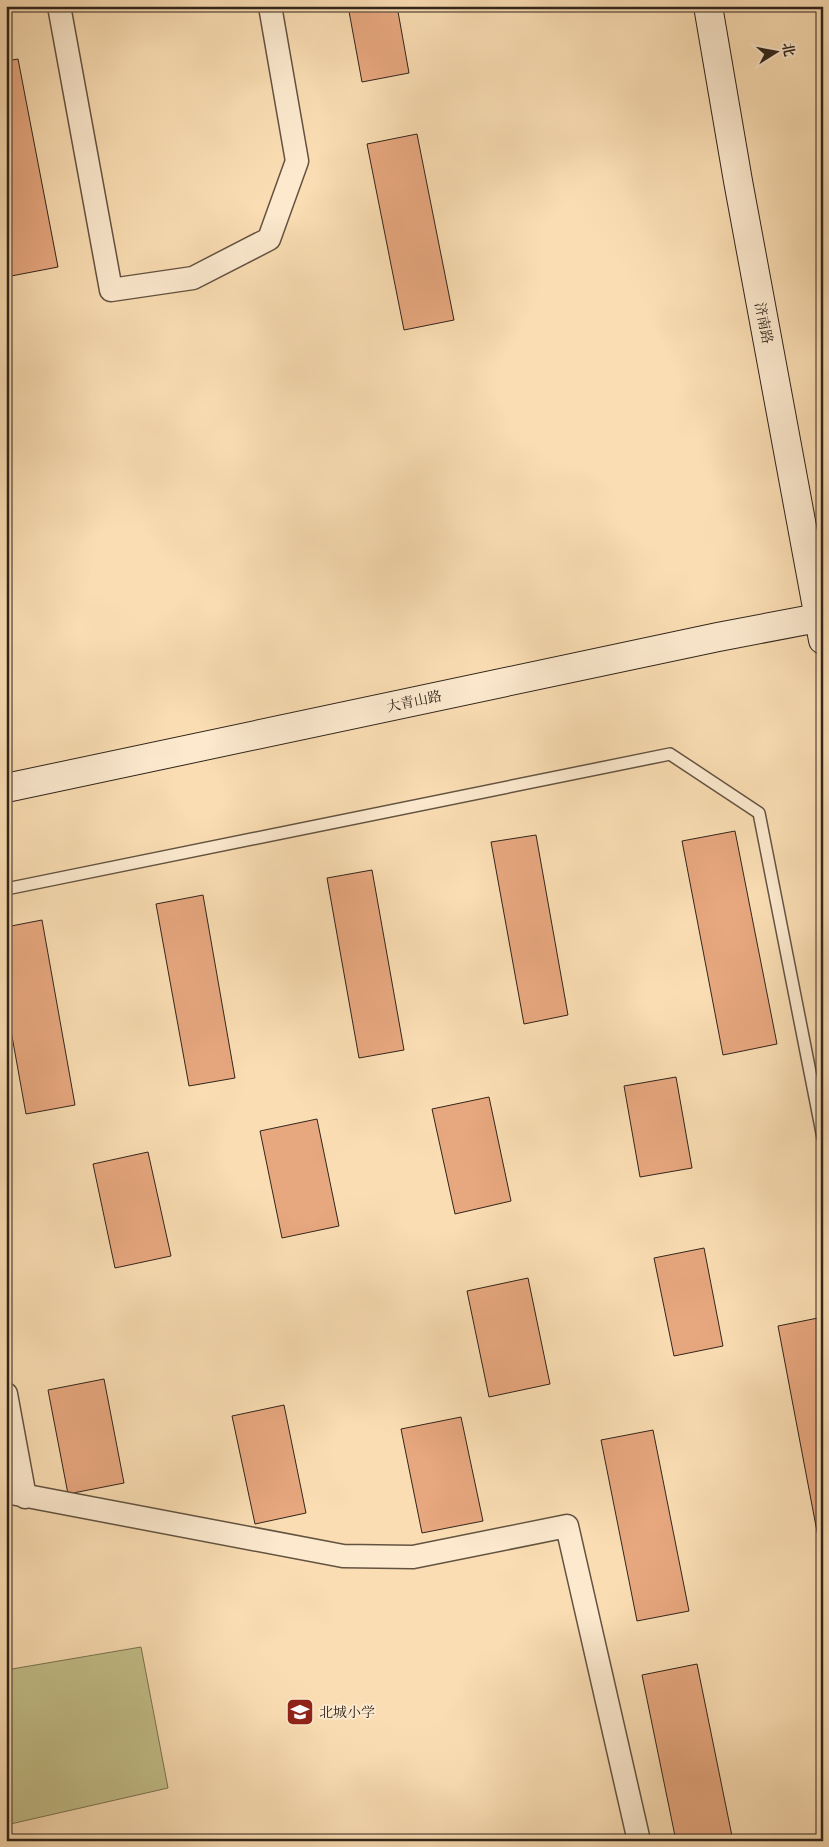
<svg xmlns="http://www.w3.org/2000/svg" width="829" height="1847" font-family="'Libre Caslon Text','Noto Serif SC',serif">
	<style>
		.green { fill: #c3bf89; stroke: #7a7252 }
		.building { fill: #e7a77f; stroke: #31251b }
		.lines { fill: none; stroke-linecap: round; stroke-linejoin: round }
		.lane-casing { stroke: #635341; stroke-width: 14 }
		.street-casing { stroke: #635341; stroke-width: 25 }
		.secondary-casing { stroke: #31251b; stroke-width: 30 }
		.lane { stroke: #fce9ce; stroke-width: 11 }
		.street { stroke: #fce9ce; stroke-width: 22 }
		.secondary { stroke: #fce9ce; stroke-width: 28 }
		.labels { text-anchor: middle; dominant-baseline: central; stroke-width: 4; stroke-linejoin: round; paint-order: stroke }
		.street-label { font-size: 14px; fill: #31251b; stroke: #fce9ce }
		.poi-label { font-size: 14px; fill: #31251b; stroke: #fce9ce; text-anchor: start }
	</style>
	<rect width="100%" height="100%" fill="#faddb3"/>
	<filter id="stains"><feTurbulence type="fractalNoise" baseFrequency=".004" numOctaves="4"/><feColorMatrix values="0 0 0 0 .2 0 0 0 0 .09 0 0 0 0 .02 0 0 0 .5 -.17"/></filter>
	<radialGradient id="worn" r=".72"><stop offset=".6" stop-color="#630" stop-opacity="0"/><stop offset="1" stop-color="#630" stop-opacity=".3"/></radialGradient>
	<path class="green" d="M141 1647 168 1788 6 1825V1670Z"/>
	<path class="building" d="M348 6H397L409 73 362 82Z
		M18 59 58 267 6 277V61Z
		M417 134 454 320 404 330 367 144Z
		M735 831 777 1044 723 1055 682 841Z
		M536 835 568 1015 524 1024 491 842Z
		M372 870 404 1050 359 1058 327 878Z
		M203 895 235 1078 189 1086 156 904Z
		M42 920 75 1105 26 1114 6 1003V927Z
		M676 1077 692 1168 640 1177 624 1086Z
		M489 1097 511 1201 455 1214 432 1109Z
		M317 1119 339 1226 282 1238 260 1131Z
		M148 1152 171 1256 115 1268 93 1164Z
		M704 1248 723 1346 674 1356 654 1258Z
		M528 1278 550 1384 489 1397 467 1291Z
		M823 1317V1541L819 1542 778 1326Z
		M104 1379 124 1483 68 1494 48 1390Z
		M284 1405 306 1513 255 1524 232 1416Z
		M461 1417 483 1521 422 1533 401 1429Z
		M653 1430 689 1611 637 1621 601 1440Z
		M697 1664 733 1841H676L642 1675Z"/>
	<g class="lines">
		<g class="lane-casing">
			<path id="lane" d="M6 889 670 754 759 813 823 1138"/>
		</g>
		<g class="street-casing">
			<path id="street" d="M59 6 111 290 193 278 269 239 297 161 270 6
				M6 1394 25 1497
				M6 1492 343 1556 413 1557 567 1526 639 1841"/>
		</g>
		<g class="secondary-casing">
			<path id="secondary" d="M708 6 738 181 823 640
				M6 788 718 637 823 617"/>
		</g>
		<use href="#lane" class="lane"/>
		<use href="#street" class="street"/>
		<use href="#secondary" class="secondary"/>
	</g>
	<defs>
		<g id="school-square" transform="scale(1.4375)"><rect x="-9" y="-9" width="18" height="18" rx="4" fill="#8f2418" stroke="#fce9ce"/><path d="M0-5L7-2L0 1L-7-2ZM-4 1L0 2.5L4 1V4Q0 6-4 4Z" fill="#fff"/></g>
	</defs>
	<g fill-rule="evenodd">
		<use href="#school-square" x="300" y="1712"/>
	</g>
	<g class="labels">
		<g class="street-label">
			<text transform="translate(764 323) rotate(79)">济南路</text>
			<text transform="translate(414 701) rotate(-12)">大青山路</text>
		</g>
		<g class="poi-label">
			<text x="319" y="1712">北城小学</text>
		</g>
	</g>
	<rect width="829" height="1847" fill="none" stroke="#faddb3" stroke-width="25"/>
	<rect x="8" y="8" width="814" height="1832" fill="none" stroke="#31251b" stroke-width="2.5"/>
	<rect x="12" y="12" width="804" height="1822" fill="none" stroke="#31251b"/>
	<g transform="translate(776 52) rotate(79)" stroke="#fce9ce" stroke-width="4" paint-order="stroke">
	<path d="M0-4L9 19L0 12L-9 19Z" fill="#31251b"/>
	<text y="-8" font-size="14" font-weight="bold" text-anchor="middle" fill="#31251b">北</text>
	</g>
	<rect width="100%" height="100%" filter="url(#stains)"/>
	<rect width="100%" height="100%" fill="url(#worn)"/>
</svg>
